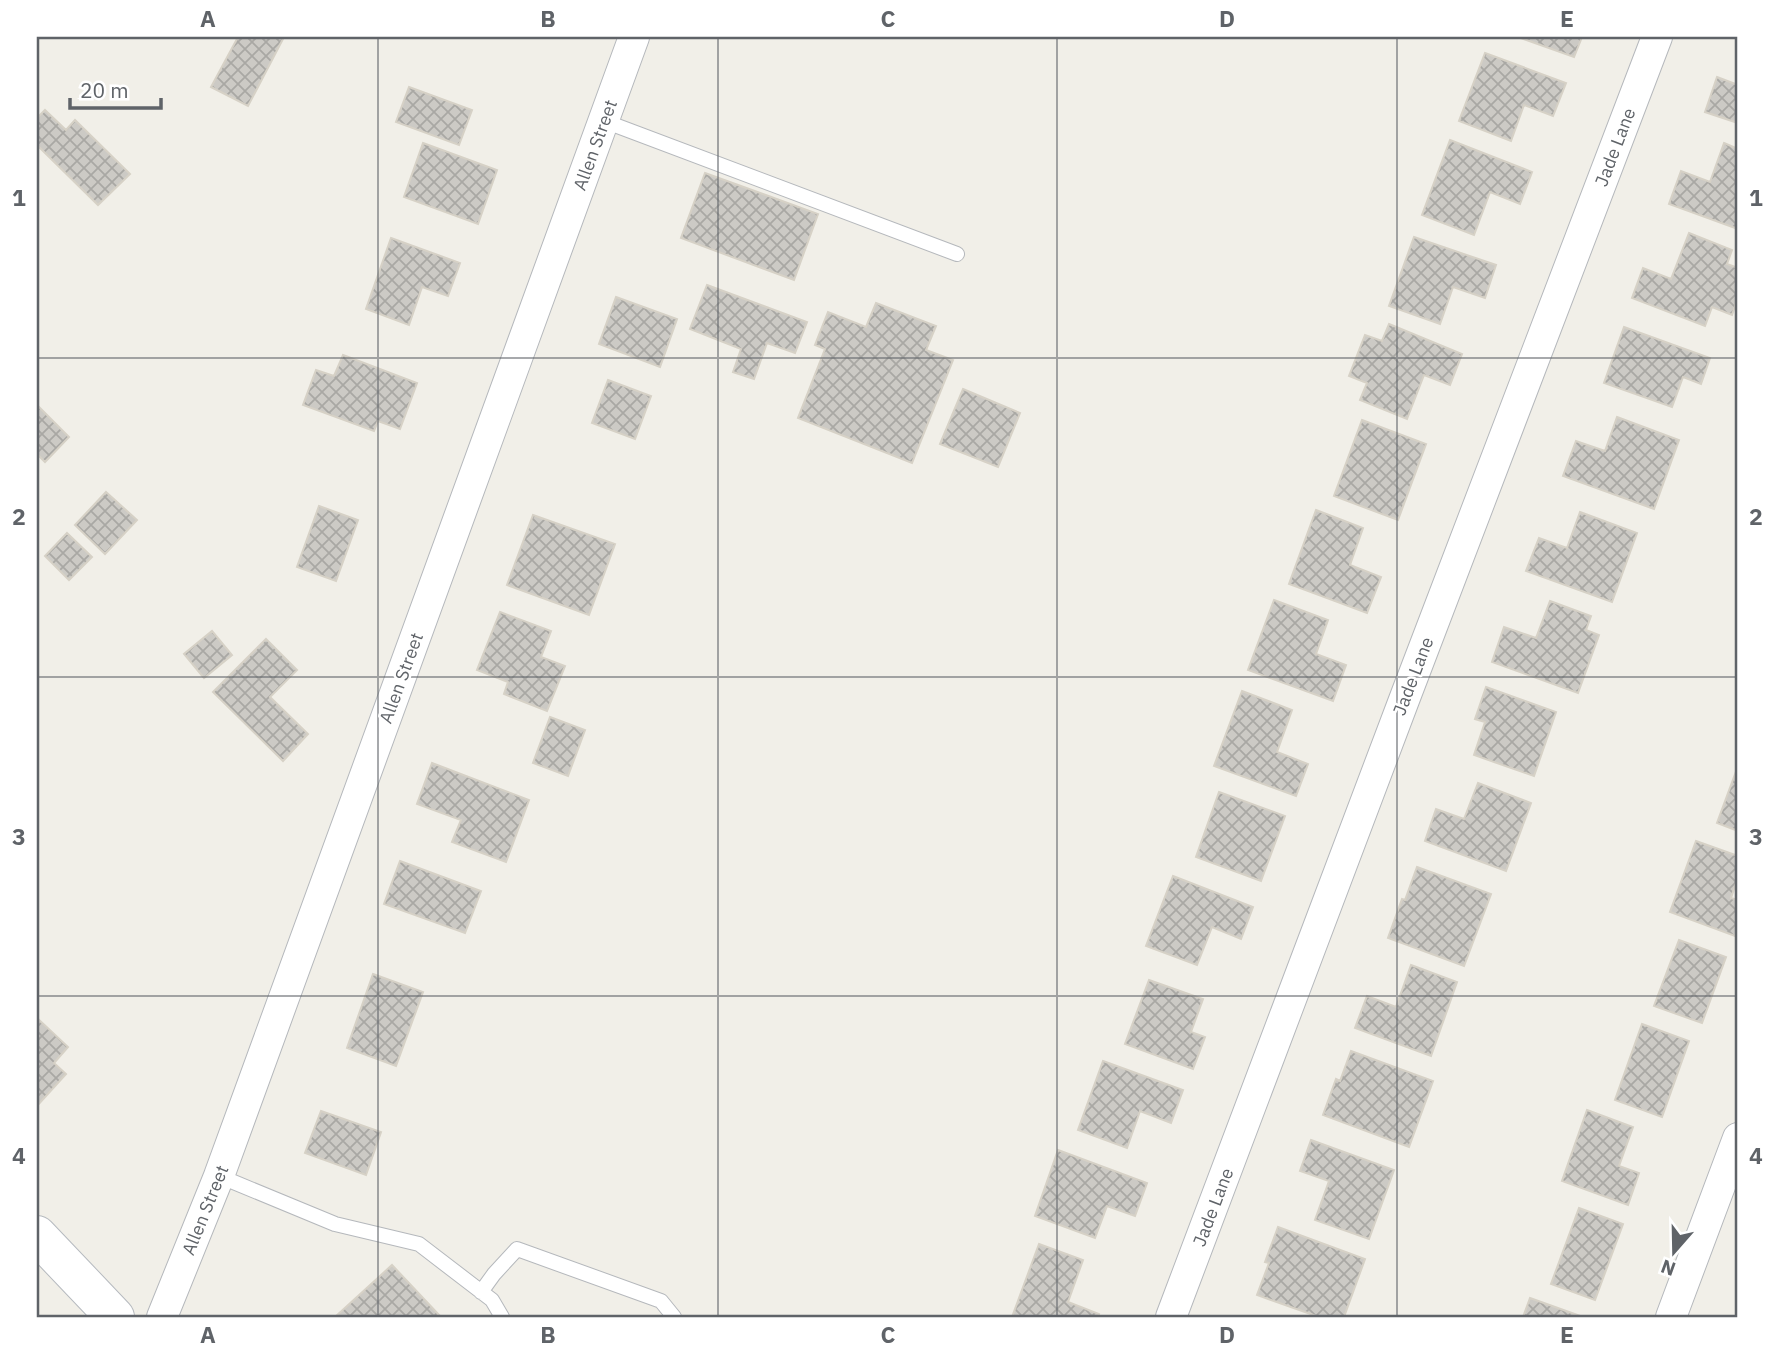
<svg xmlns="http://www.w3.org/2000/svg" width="1775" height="1354" font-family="'IBM Plex Sans',sans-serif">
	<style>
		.building { fill: url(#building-cross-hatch); stroke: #d6d1c6; stroke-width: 2 }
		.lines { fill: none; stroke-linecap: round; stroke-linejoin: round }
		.lane-casing { stroke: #b5b8bc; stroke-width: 16 }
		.street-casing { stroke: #b5b8bc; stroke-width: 32 }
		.secondary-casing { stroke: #b6babf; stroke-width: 40 }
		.lane { stroke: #fff; stroke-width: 14 }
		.street { stroke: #fff; stroke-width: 30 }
		.secondary { stroke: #fff; stroke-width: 38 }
		.grid { fill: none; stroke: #5f6368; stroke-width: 2; stroke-opacity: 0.55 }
		.labels { text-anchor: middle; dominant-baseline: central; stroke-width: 5; stroke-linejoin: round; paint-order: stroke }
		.street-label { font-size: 18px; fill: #5f6368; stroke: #fff }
		.neatline { fill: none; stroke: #5f6368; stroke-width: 2.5 }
		.grid-label { font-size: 23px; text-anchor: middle; font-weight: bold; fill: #5f6368 }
	</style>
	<defs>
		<pattern id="building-cross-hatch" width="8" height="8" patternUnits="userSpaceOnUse" patternTransform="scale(1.75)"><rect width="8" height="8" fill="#cccac5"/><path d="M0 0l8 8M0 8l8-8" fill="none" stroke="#a9a8a4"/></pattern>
	</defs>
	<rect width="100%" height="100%" fill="#f1efe8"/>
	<path class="building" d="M238 37H284L248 106 211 87Z
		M1518 37H1582L1574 57Z
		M1485 53 1566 83 1553 116 1524 105 1511 141 1459 121Z
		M1717 77 1738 85V123L1705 112Z
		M409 87 472 110 459 145 396 122Z
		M45 110 66 130 75 120 130 174 98 205 37 145V118Z
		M1450 140 1532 172 1520 204 1490 192 1474 235 1422 215Z
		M423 143 497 170 478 224 404 197Z
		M1724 143 1738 149V229L1669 204 1681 171 1710 182Z
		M705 173 818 214 794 280 681 238Z
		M1689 233 1732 250 1727 264 1738 268V297L1732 315 1712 307 1705 326 1632 298 1643 268 1671 279Z
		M1414 237 1496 265 1485 298 1453 287 1440 324 1389 306Z
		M391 238 460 263 448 296 422 287 409 325 366 309Z
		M707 285 807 322 795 353 767 343 754 379 733 372 741 349 690 329Z
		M616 297 677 319 660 367 599 344Z
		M876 303 936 326 926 350 953 360 912 463 798 418 825 349 815 345 828 312 866 327Z
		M1389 324 1462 354 1450 385 1424 375 1407 419 1360 400 1367 383 1349 376 1365 335 1382 341Z
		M1624 327 1710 358 1701 384 1683 377 1672 407 1604 383Z
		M343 355 417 383 400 429 378 421 374 431 303 405 316 370 334 376Z
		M608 380 651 396 635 439 592 423Z
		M963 389 1020 413 998 467 940 444Z
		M37 405 69 437 45 462 37 454Z
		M1617 417 1679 440 1654 509 1563 476 1576 441 1605 451Z
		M1362 420 1426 444 1398 520 1334 496Z
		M106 492 137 520 105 554 75 525Z
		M319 506 358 520 336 581 297 567Z
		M1316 510 1363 528 1350 565 1381 577 1367 613 1289 584Z
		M1580 512 1637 533 1612 602 1526 571 1539 538 1567 548Z
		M533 515 615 544 589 615 507 585Z
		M67 533 92 557 69 580 45 556Z
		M1274 600 1328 620 1316 654 1346 665 1333 701 1248 670Z
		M1550 601 1591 616 1586 630 1599 635 1578 693 1492 662 1504 627 1536 638Z
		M500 612 551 631 541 657 565 666 547 711 504 694 508 682 477 670Z
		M212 631 232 655 204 678 184 654Z
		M266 639 297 670 270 697 308 734 283 761 213 692Z
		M1486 687 1556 712 1534 776 1474 755 1485 722 1475 719Z
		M1242 691 1292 710 1277 752 1308 764 1296 796 1214 766Z
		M550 717 585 730 568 776 533 763Z
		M432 763 529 800 506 862 452 842 461 820 417 804Z
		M1738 766V831L1717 823Z
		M1478 783 1531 803 1506 871 1425 841 1436 809 1464 819Z
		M1219 792 1285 816 1261 881 1196 857Z
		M1696 841 1738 856V877L1731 898 1738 900V927L1735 936 1670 912Z
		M400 861 481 891 465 933 384 904Z
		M1417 867 1491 894 1464 966 1388 938 1402 899 1405 900Z
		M1173 876 1253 907 1241 939 1212 927 1197 965 1146 946Z
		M1679 940 1726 957 1702 1023 1654 1006Z
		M1411 965 1457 982 1431 1056 1355 1028 1367 996 1396 1007Z
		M373 974 423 992 396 1066 347 1048Z
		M1149 980 1203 999 1191 1032 1205 1037 1193 1069 1125 1044Z
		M37 1018 68 1047 54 1063 66 1074 37 1106Z
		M1642 1024 1689 1041 1662 1117 1615 1100Z
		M1351 1051 1433 1081 1409 1147 1323 1115 1336 1079 1340 1081Z
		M1103 1061 1183 1090 1171 1123 1140 1111 1127 1148 1078 1130Z
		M1587 1110 1633 1127 1619 1166 1639 1173 1628 1205 1562 1181Z
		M321 1111 381 1132 366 1175 305 1153Z
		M1311 1140 1394 1170 1369 1239 1315 1220 1329 1181 1300 1171Z
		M1058 1150 1147 1183 1135 1216 1107 1206 1095 1238 1035 1216Z
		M1579 1208 1623 1224 1595 1300 1551 1284Z
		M1278 1227 1365 1259 1344 1317H1319L1257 1295 1269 1263 1265 1262Z
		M1039 1244 1083 1260 1068 1302 1099 1314 1098 1317H1012Z
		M392 1265 441 1317H335Z
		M1530 1298 1583 1317H1523Z"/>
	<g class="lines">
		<g class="lane-casing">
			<path id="lane" d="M604 121 957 254
				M219 1176 335 1224 419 1244 492 1300 502 1317
				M481 1292 494 1274 517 1249 661 1301 674 1317"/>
		</g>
		<g class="street-casing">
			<path id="street" d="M162 1317 219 1176 634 37
				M1171 1317 1404 700 1657 37
				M1671 1317 1738 1138"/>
		</g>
		<g class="secondary-casing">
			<path id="secondary" d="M37 1235 115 1317"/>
		</g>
		<use href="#lane" class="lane"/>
		<use href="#street" class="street"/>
		<use href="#secondary" class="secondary"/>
	</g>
	<path class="grid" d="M378 37V1317M718 37V1317M1057 37V1317M1397 37V1317M37 358H1738M37 677H1738M37 996H1738"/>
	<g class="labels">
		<g class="street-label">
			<text transform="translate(595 145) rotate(-70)">Allen Street</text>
			<text transform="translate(1615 147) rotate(-69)">Jade Lane</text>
			<text transform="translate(1413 676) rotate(-69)">Jade Lane</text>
			<text transform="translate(401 678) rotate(-70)">Allen Street</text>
			<text transform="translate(1213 1207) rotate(-69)">Jade Lane</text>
			<text transform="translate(205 1210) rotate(-68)">Allen Street</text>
		</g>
	</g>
	<rect width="1775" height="1354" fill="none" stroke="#ffffff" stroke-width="77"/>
	<g transform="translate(1674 1252) rotate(200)" stroke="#ffffff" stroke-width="5" paint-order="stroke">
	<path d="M0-5L12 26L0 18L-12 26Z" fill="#5f6368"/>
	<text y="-10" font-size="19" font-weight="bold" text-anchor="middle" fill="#5f6368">N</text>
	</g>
	<path d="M70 98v10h91v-10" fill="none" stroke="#5f6368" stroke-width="3.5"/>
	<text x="80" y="98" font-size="21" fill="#5f6368" stroke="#ffffff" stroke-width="5" paint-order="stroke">20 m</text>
	<rect x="38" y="38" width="1698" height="1278" class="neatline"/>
	<g class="grid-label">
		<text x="208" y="27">A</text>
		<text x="548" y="27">B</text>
		<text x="888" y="27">C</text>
		<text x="1227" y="27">D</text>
		<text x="1567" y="27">E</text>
		<text x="19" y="206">1</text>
		<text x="1756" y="206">1</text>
		<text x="19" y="525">2</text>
		<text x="1756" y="525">2</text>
		<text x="19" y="845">3</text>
		<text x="1756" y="845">3</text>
		<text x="19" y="1164">4</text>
		<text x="1756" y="1164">4</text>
		<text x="208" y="1343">A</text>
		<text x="548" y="1343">B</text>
		<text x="888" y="1343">C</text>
		<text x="1227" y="1343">D</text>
		<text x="1567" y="1343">E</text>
	</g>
</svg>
